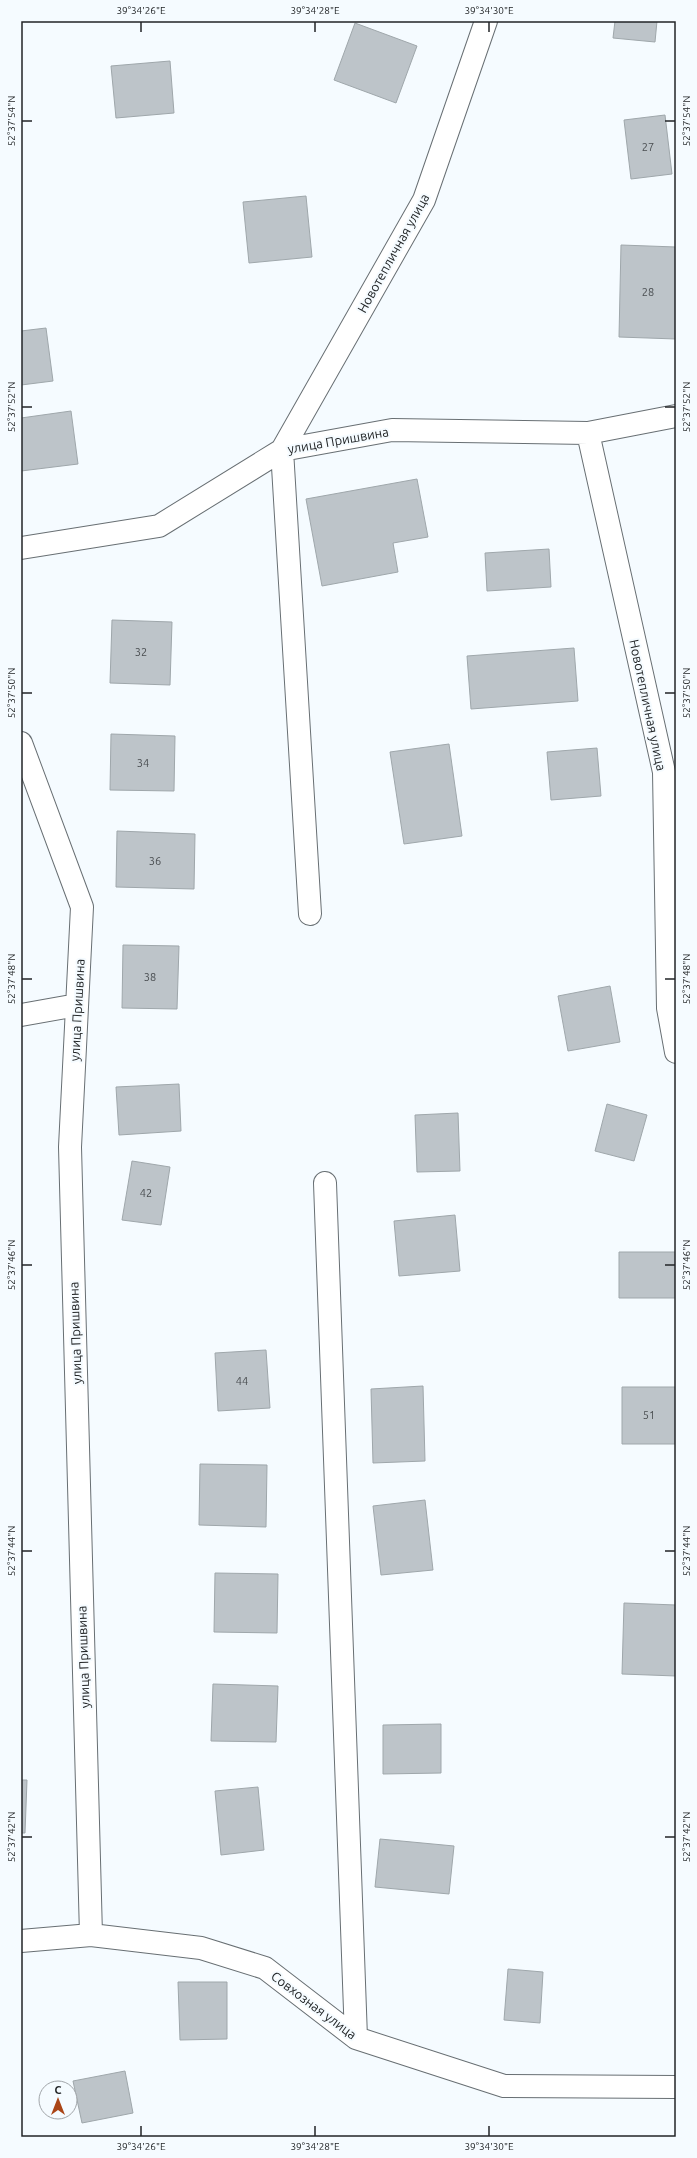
<svg xmlns="http://www.w3.org/2000/svg" width="697" height="2158" font-family="Ubuntu,sans-serif">
	<style>
		.building { fill: #bdc4c9; stroke: #9fa7ab }
		.lines { fill: none; stroke-linecap: round; stroke-linejoin: round }
		.minor-casing { stroke: #686f73; stroke-width: 24 }
		.minor { stroke: #fff; stroke-width: 22 }
		.ticks { fill: none; stroke: #222527; stroke-width: 1.5 }
		.labels { text-anchor: middle; dominant-baseline: central; stroke-width: 4; stroke-linejoin: round; paint-order: stroke }
		.number-label { font-size: 11px; fill: #494d50 }
		.street-label { font-size: 13px; fill: #222527; stroke: #f5fbff }
		.neatline { fill: none; stroke: #222527; stroke-width: 1.5 }
		.ticks-label { font-size: 10px; text-anchor: middle; fill: #222527 }
	</style>
	<rect width="100%" height="100%" fill="#f5fbff"/>
	<path class="building" d="M615 21H657L655 42 613 38Z
		M355 23 417 46 396 103 334 80Z
		M170 61 174 113 116 118 111 66Z
		M665 115 672 174 631 179 624 120Z
		M306 196 312 257 249 263 243 202Z
		M621 245 676 247V339L619 337Z
		M46 328 53 381 21 385V331Z
		M71 411 78 464 21 471V418Z
		M417 479 428 537 393 543 398 572 322 586 306 499Z
		M549 549 551 587 487 591 485 553Z
		M112 620 172 622 170 685 110 683Z
		M574 648 578 701 471 709 467 656Z
		M111 734 175 736 174 791 110 790Z
		M449 744 462 836 404 844 390 752Z
		M597 748 601 796 551 800 547 752Z
		M117 831 195 834 194 889 116 887Z
		M123 945 179 946 177 1009 122 1008Z
		M610 986 620 1042 568 1051 558 996Z
		M179 1084 181 1131 119 1135 116 1087Z
		M607 1104 647 1115 634 1161 595 1151Z
		M458 1113 460 1171 417 1172 415 1115Z
		M132 1161 170 1167 161 1225 122 1220Z
		M455 1215 460 1271 399 1276 394 1221Z
		M619 1252H676V1298H619Z
		M266 1350 270 1408 218 1411 215 1353Z
		M423 1386 425 1461 373 1463 371 1389Z
		M622 1387H676V1444H622Z
		M200 1464 267 1465 266 1527 199 1525Z
		M425 1500 433 1570 381 1575 373 1506Z
		M215 1573 278 1574 277 1633 214 1632Z
		M624 1603 676 1605V1676L622 1674Z
		M213 1684 278 1686 276 1742 211 1741Z
		M441 1724V1773L383 1774V1725Z
		M21 1780H27L25 1833H21Z
		M258 1787 264 1850 221 1855 215 1791Z
		M380 1839 454 1846 449 1894 375 1887Z
		M508 1969 543 1972 540 2023 504 2020Z
		M178 1982H227V2039L180 2040Z
		M125 2071 133 2113 82 2123 73 2081Z"/>
	<g class="lines">
		<g class="minor-casing">
			<path id="minor" d="M588 433 664 772 668 1008 676 1052
				M21 548 159 526 282 450 392 430 588 433 676 416
				M21 743 82 907 70 1147 91 1935
				M310 914 282 450 424 200 486 21
				M21 1015 77 1005
				M325 1183 356 2038
				M21 1941 91 1935 201 1948 265 1968 356 2038 504 2086 676 2087"/>
		</g>
		<use href="#minor" class="minor"/>
	</g>
	<path class="ticks" d="M141 22V32M315 22V32M489 22V32M22 121H32M665 121H675M22 407H32M665 407H675M22 693H32M665 693H675M22 979H32M665 979H675M22 1265H32M665 1265H675M22 1551H32M665 1551H675M22 1837H32M665 1837H675M141 2126V2136M315 2126V2136M489 2126V2136"/>
	<g class="labels">
		<g class="number-label">
			<text x="648" y="147">27</text>
			<text x="648" y="292">28</text>
			<text x="141" y="652">32</text>
			<text x="143" y="763">34</text>
			<text x="155" y="861">36</text>
			<text x="150" y="977">38</text>
			<text x="146" y="1193">42</text>
			<text x="242" y="1381">44</text>
			<text x="649" y="1415">51</text>
		</g>
		<g class="street-label">
			<text transform="translate(393 253) rotate(-61)">Новотепличная улица</text>
			<text transform="translate(338 440) rotate(-10)">улица Пришвина</text>
			<text transform="translate(648 705) rotate(78)">Новотепличная улица</text>
			<text transform="translate(77 1010) rotate(-87)">улица Пришвина</text>
			<text transform="translate(75 1333) rotate(-92)">улица Пришвина</text>
			<text transform="translate(83 1657) rotate(-92)">улица Пришвина</text>
			<text transform="translate(314 2005) rotate(37)">Совхозная улица</text>
		</g>
	</g>
	<rect width="697" height="2158" fill="none" stroke="#f5fbff" stroke-width="44"/>
	<g transform="translate(58 2100)"><circle r="19" fill="#f5fbff" stroke="#a1a5a9"/>
	<path d="M0-3L7 15L0 10L-7 15Z" fill="#aa4517"/>
	<text y="-6" font-size="11" font-weight="bold" text-anchor="middle" fill="#222527">С</text>
	</g>
	<rect x="22" y="22" width="653" height="2114" class="neatline"/>
	<g class="ticks-label">
		<text x="141" y="14">39°34'26"E</text>
		<text x="315" y="14">39°34'28"E</text>
		<text x="489" y="14">39°34'30"E</text>
		<text transform="translate(11 121) rotate(-90)" y="4">52°37'54"N</text>
		<text transform="translate(686 121) rotate(-90)" y="4">52°37'54"N</text>
		<text transform="translate(11 407) rotate(-90)" y="4">52°37'52"N</text>
		<text transform="translate(686 407) rotate(-90)" y="4">52°37'52"N</text>
		<text transform="translate(11 693) rotate(-90)" y="4">52°37'50"N</text>
		<text transform="translate(686 693) rotate(-90)" y="4">52°37'50"N</text>
		<text transform="translate(11 979) rotate(-90)" y="4">52°37'48"N</text>
		<text transform="translate(686 979) rotate(-90)" y="4">52°37'48"N</text>
		<text transform="translate(11 1265) rotate(-90)" y="4">52°37'46"N</text>
		<text transform="translate(686 1265) rotate(-90)" y="4">52°37'46"N</text>
		<text transform="translate(11 1551) rotate(-90)" y="4">52°37'44"N</text>
		<text transform="translate(686 1551) rotate(-90)" y="4">52°37'44"N</text>
		<text transform="translate(11 1837) rotate(-90)" y="4">52°37'42"N</text>
		<text transform="translate(686 1837) rotate(-90)" y="4">52°37'42"N</text>
		<text x="141" y="2150">39°34'26"E</text>
		<text x="315" y="2150">39°34'28"E</text>
		<text x="489" y="2150">39°34'30"E</text>
	</g>
</svg>
